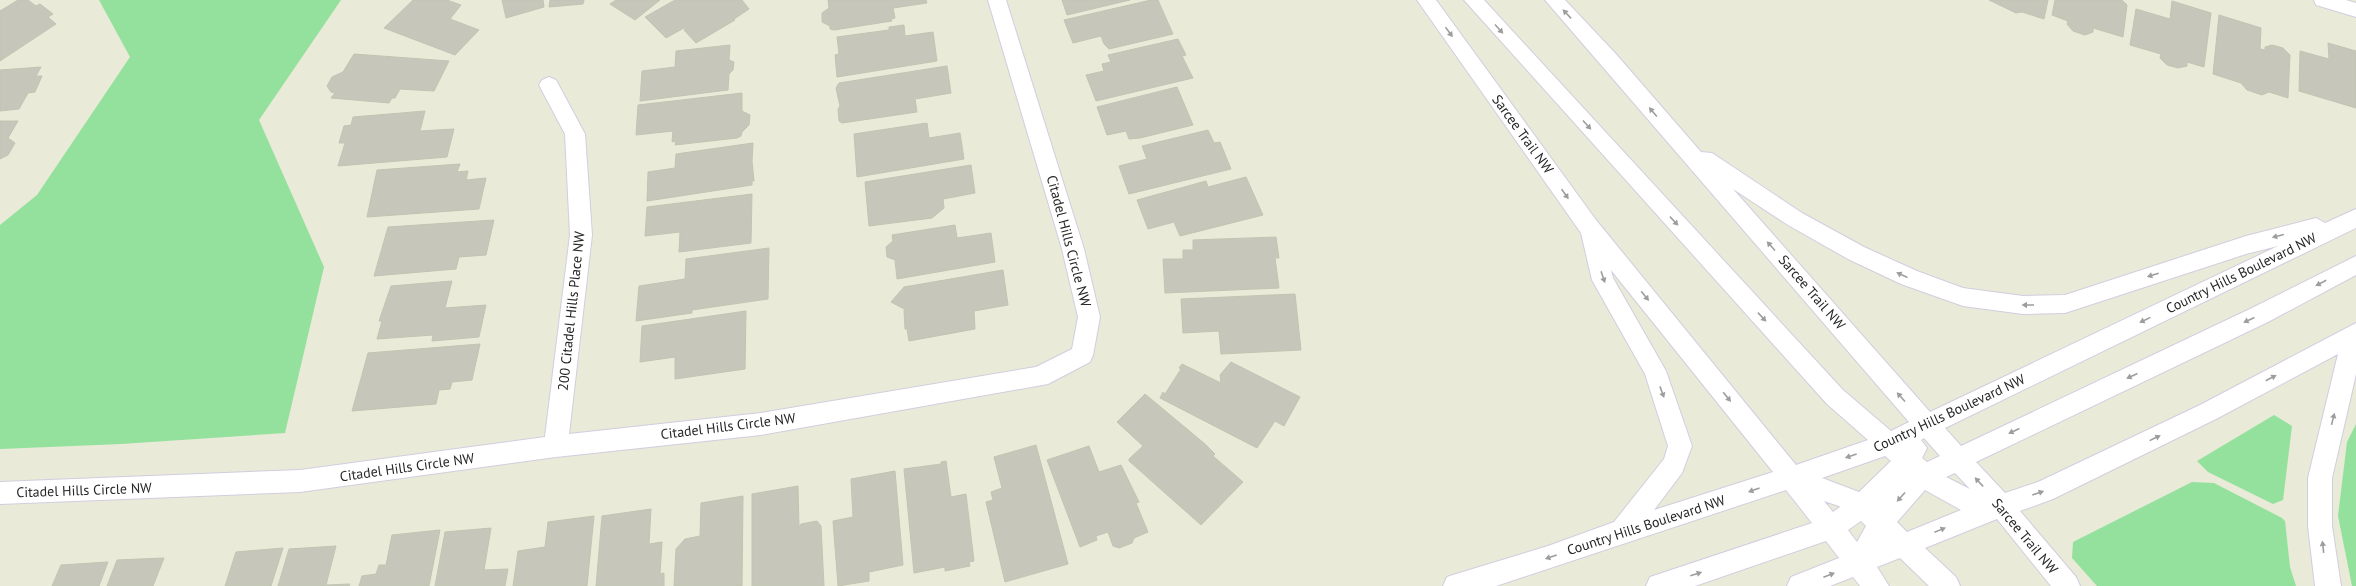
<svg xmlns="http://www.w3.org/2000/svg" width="2356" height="586" font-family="'PT Sans',sans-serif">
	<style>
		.green { fill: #93e19c }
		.building { fill: #c6c7ba; stroke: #c2c4b1 }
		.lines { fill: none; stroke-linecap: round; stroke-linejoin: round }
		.minor-casing { stroke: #d2cde0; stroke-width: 2 }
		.secondary-casing { stroke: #d2cde0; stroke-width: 2 }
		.minor { fill: #fff; fill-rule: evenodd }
		.secondary { fill: #fff; fill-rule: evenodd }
		.oneway { fill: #9d9d9d }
		.labels { text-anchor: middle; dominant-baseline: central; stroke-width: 3; stroke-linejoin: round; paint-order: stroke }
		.street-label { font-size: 14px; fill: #262626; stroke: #fff }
	</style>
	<rect width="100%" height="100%" fill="#e9ead7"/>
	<path class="green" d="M99 0H341L259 120 324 267 285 433 121 444 0 449V225L37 195 130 57Z
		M2274 415 2292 426 2283 500 2273 504 2208 472 2197 461Z
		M2356 424V586H2352L2338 516 2347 442Z
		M2192 482 2214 483 2282 518 2285 521 2290 567 2296 586H2097L2072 558 2073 542Z"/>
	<path class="building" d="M18 0H28L36 6 40 4 53 14 48 17 56 24 0 61V11Z
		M413 0H447L461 5 450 19 479 30 455 55 384 28Z
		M502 0H543L544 7 506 18Z
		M550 0H584L583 4 549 7Z
		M616 0H660L635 20 610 4Z
		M675 0H742L749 9 734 19 735 20 696 43 684 30 686 29 684 28 666 38 645 17Z
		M828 0H926L927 3 893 8 895 18 891 19 892 21 834 30 830 29V26L822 22V13L829 8Z
		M1062 0H1130L1067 15Z
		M1151 0H1158L1173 34 1109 49 1104 44 1101 36 1073 43 1064 20Z
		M1989 0H2048L2044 19 2022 12 2016 13Z
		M2055 0H2122L2127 5 2123 37 2093 28V32L2085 35 2073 31 2067 24 2068 21 2052 15Z
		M2172 1 2211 13 2204 67 2187 62V66L2178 68 2167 65 2160 58 2161 54 2130 45 2136 9 2170 19Z
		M2219 15 2261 28 2260 49 2265 50V47L2272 45 2283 48 2290 55 2288 98 2269 92 2262 95 2247 90 2241 83 2213 74Z
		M904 25 905 36 933 32 937 61 837 77 835 55 839 54 837 37 889 30V27Z
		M1178 39 1186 55 1182 56 1193 78 1096 101 1086 75 1104 71 1102 64 1111 62 1108 55Z
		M2328 43 2356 51V108L2299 91 2300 51 2329 59Z
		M730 45 729 60 734 62 733 70 729 74 728 90 640 101 642 71 675 67 676 51Z
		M354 54 449 61 434 91 400 89 395 98H392L389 103 331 98 335 93 331 92 327 86 332 77 343 72Z
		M947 66 951 93 915 99 917 112 842 123 839 121 838 109 840 106 836 88 839 83Z
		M41 67 36 76H42L35 92 28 93 19 109 0 111V70Z
		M1177 87 1193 125 1140 138 1129 139 1126 131 1107 135 1097 107Z
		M742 93V111L750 115 749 125 742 132 741 136 737 138 675 145 676 141 672 142 673 131 636 135 638 105Z
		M425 111 420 131 454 129 447 157 338 166 345 143H339L344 126 351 125 353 117Z
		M0 121H18L8 138 15 143 8 155 0 159Z
		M927 123 929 138 960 133 964 159 857 177 854 134Z
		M1208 130 1214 143 1220 142 1231 169 1129 194 1119 166 1147 159 1142 146Z
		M753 143 752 161 754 181H752V185L647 201 648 172 675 168 676 154Z
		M460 164 457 172 468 171 466 180 486 178 479 209 367 217 377 170Z
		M971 165 975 193 943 199 944 208 932 218 869 226 865 182Z
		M1246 177 1263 215 1180 236 1174 222 1148 229 1137 200 1206 181 1208 187Z
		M752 194 751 243 679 252 680 232 645 236 647 207Z
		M494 220 486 255 459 257 456 269 374 276 388 227Z
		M955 225 957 238 991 233 995 262 897 279 895 260 887 257 886 247 893 241 892 235Z
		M1276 237 1279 258H1275L1279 288 1165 293 1163 259H1183V250H1193V240Z
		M769 248 768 299 692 310V313L636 321 639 286 685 279 686 259Z
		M1003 270 1008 305 974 311 975 329 909 341 907 329H905L904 310H906L891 302 904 287Z
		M452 281 445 308 486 305 479 337 432 341 433 335 377 339 382 321H379L391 286Z
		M1295 294 1301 350 1221 354 1219 331 1183 333 1181 299Z
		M746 311 745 369 675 379V357L640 362 642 326Z
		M480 344 472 380 452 382 450 389 439 390 436 404 352 411 368 353Z
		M1231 362 1300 397 1284 426 1275 421 1257 448 1160 398 1163 392 1165 394 1181 369 1179 368 1182 364 1221 383 1220 375Z
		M1145 394 1205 444 1215 454 1213 456 1243 482 1201 525 1129 461V459L1143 446 1117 422Z
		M1036 445 1068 564 1005 582 986 502 993 500 991 492 1002 488 994 457Z
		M1089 446 1099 472 1121 465 1139 502 1136 503 1148 532 1134 538 1132 543 1119 548 1113 546 1108 532 1096 536 1097 540 1080 547 1047 460Z
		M946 461 951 497 966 494 974 561 969 562 970 566 945 571V567L914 573 904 469 941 464V462Z
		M895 471 903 565 869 572V581L838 586 833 521 853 517 851 479Z
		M798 486 799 527 801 524 817 521 821 526 824 586H752V494Z
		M743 496 742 586H674L676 549 685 539 700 536 701 503Z
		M651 509 649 544 662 542 660 574 664 573V586H596L602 516Z
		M594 516 587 586H513L518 551 545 547 548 522Z
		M491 528 484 570 508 569 505 586H435L445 532Z
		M440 530 429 586H359L362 576 376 574 379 565H386L392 535Z
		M336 546 326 585 350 584 349 586H278L289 549Z
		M283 548 271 586H225L236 552Z
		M164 558 153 586H107L117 560Z
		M108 562 99 586H52L61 565Z"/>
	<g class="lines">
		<g class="minor-casing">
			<path id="minor" d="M988 0H1006L1084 249 1100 317 1093 355 1090 362 1048 384 761 435 556 457 300 492 0 504V482L300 470 545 437 570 235 565 134 539 85 542 80 549 77 556 80 585 134 592 235 569 434 761 413 1036 367 1072 349 1078 317 1062 249Z
				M2314 0H2346L2356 3V17L2316 5Z"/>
		</g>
		<g class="secondary-casing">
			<path id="secondary" d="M1417 0H1436L1596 220 1796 465 1868 440 1827 404 1464 0H1484L1843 390 1891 431 1909 422 1545 0H1565L1615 53 1701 152 1712 153 1802 213 1864 247 1917 271 1963 288 2023 296 2065 295 2246 236 2316 218 2325 223 2356 209V228L1945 428 1961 446 2252 308 2356 256V275L2268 322 1976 462 2005 493 2038 482 2200 405 2356 323V374L2332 478V526L2341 586H2315L2308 526V478L2338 354 2216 419 2053 499 2020 511 2076 577 2080 586H2051L1997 519 1925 548 1956 577 1960 586H1929L1900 558 1877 567 1889 586H1860L1853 577 1830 586H1787L1791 577 1839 558 1826 541 1695 586H1646L1650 577 1812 523 1786 490 1496 586H1443L1447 577 1456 574 1548 546 1614 522 1664 459 1668 446 1645 374 1592 280 1581 233ZM1733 189 1788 225 1848 259 1901 284 1963 306 2023 314 2065 313 2246 254 2278 246 1930 412ZM1611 270 1773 472 1654 510 1682 473 1692 446 1666 371 1613 278ZM1924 438 1940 456 1927 462 1922 458 1927 448 1921 440ZM1885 456 1891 461 1859 492 1822 478ZM1955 473 1970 489 1946 477ZM1925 490 1961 510 1907 532 1897 522ZM1824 501 1839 506 1840 507 1833 512ZM1861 521 1866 526 1857 542 1848 530Z"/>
		</g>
		<use href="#minor" class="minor"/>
		<use href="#secondary" class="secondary"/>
	</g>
	<defs><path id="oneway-solid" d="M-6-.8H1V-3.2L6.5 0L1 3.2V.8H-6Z"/></defs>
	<g class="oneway">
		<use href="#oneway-solid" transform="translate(1567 14) rotate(-133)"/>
		<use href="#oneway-solid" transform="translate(1499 29) rotate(48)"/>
		<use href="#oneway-solid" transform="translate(1449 32) rotate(54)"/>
		<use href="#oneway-solid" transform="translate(1653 112) rotate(-130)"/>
		<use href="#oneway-solid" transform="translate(1587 125) rotate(48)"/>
		<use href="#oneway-solid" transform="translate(1565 194) rotate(55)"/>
		<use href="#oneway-solid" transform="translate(1674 221) rotate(47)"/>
		<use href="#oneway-solid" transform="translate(2278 236) rotate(166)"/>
		<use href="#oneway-solid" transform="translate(1771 246) rotate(-132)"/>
		<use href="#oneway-solid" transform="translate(1902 275) rotate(-155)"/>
		<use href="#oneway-solid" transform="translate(2153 275) rotate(162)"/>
		<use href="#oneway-solid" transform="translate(1603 277) rotate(71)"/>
		<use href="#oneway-solid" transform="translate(2321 283) rotate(152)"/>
		<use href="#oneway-solid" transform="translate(1645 296) rotate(51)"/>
		<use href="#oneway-solid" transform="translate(2028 305) rotate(-180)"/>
		<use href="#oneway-solid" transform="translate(1762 317) rotate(47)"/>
		<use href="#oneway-solid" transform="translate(2145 320) rotate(154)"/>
		<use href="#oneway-solid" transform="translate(2249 320) rotate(155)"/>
		<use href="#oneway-solid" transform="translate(2132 376) rotate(155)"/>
		<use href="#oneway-solid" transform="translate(2271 378) rotate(-28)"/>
		<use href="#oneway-solid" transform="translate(1662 392) rotate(70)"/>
		<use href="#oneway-solid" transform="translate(1727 397) rotate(51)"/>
		<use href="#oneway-solid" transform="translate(1901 397) rotate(-132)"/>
		<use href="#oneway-solid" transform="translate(2333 419) rotate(-76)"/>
		<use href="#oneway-solid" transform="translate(2014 431) rotate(155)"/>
		<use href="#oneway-solid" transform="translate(2155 438) rotate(-26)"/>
		<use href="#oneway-solid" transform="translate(1851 456) rotate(161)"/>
		<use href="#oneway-solid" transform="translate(1979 482) rotate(-133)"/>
		<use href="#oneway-solid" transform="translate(1754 490) rotate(160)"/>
		<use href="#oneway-solid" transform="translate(2038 493) rotate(-19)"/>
		<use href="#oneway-solid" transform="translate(1901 497) rotate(132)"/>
		<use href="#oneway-solid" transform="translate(1940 530) rotate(-22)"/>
		<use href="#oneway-solid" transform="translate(2323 547) rotate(-97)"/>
		<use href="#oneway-solid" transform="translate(1551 557) rotate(161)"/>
		<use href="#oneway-solid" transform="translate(1696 574) rotate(-18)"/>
		<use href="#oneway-solid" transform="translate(1829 575) rotate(-21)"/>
	</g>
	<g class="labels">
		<g class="street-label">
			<text transform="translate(1523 134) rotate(54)">Sarcee Trail NW</text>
			<text transform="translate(1069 241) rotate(75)">Citadel Hills Circle NW</text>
			<text transform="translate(2241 273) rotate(-26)">Country Hills Boulevard NW</text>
			<text transform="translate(1812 292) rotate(49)">Sarcee Trail NW</text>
			<text transform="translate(571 311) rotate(-84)">200 Citadel Hills Place NW</text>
			<text transform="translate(1949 413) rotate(-25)">Country Hills Boulevard NW</text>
			<text transform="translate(728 426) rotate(-7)">Citadel Hills Circle NW</text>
			<text transform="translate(407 467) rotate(-8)">Citadel Hills Circle NW</text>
			<text transform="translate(84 490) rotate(-2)">Citadel Hills Circle NW</text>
			<text transform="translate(1646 525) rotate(-18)">Country Hills Boulevard NW</text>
			<text transform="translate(2025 536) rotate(50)">Sarcee Trail NW</text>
		</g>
	</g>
</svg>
